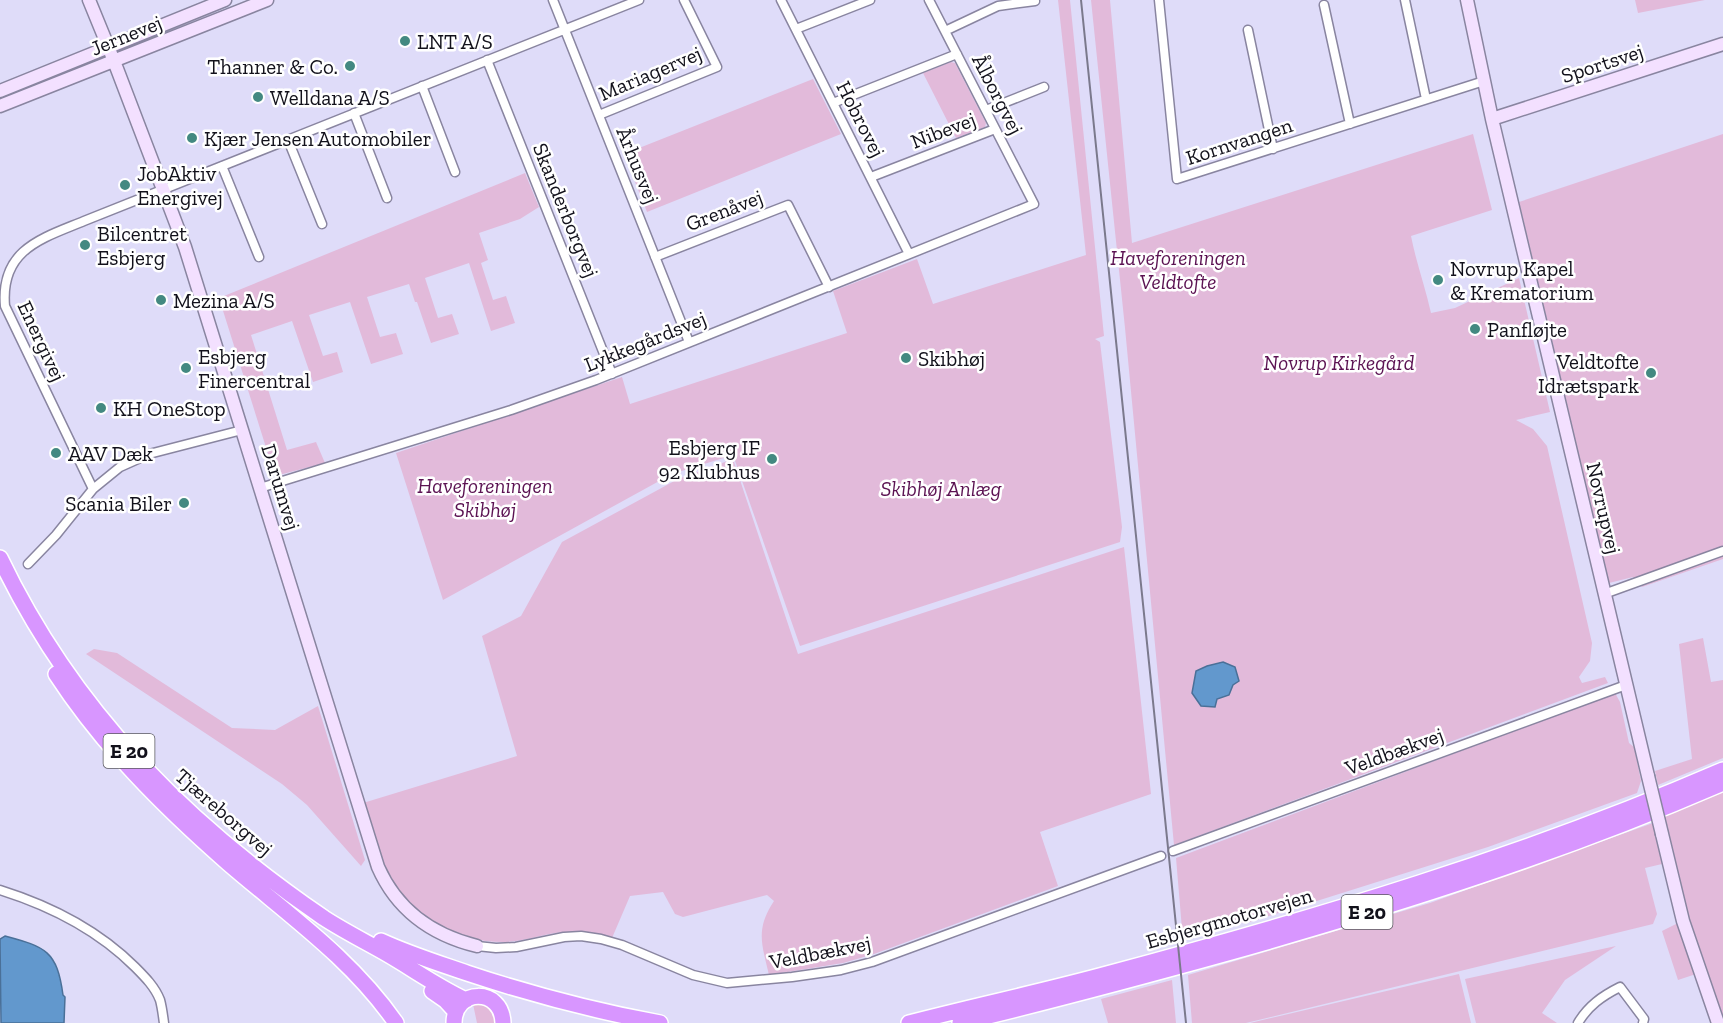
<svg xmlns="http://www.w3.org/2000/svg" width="1723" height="1023" font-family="'Zilla Slab',serif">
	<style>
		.green { fill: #e2bada }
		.water { fill: #6298cd; stroke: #4a7098; stroke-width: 1.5 }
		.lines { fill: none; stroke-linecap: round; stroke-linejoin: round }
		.street-casing { stroke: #8985a0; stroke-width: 11 }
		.secondary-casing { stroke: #8985a0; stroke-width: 15 }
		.highway-casing { stroke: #fff; stroke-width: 18 }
		.street { stroke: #fff; stroke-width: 8 }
		.secondary { stroke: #f3e0ff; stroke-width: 12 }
		.highway { stroke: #d896ff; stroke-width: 15 }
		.rail { stroke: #7b798c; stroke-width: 2 }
		.secondary-bridge-casing { stroke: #8985a0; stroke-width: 15; stroke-linecap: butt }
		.secondary-bridge { stroke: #f3e0ff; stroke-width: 12 }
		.poi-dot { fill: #438981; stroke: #fff; stroke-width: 2 }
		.labels { text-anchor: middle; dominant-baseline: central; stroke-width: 5; stroke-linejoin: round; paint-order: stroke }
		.shield { fill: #fff; stroke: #59585f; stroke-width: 1.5 }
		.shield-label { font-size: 20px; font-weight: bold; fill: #12111b }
		.street-label { font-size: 21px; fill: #12111b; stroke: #fff }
		.poi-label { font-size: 21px; fill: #12111b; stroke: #fff; text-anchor: start }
		.park-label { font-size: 21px; font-style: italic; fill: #5b1252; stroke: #fff }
	</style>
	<rect width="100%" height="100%" fill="#dfdcf9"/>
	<path class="green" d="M1058 0H1070L1104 336 1095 339 1100 342 1122 527 1120 542 800 646 733 455 672 474 443 600 396 453 622 377 630 404 847 333 833 291 917 259 933 304 1086 255Z
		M1091 0H1110L1132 243 1473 134 1492 210 1411 236C1416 262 1425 286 1431 313L1455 308 1519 278 1550 412 1516 420 1533 429 1547 446 1592 643 1590 661 1579 677 1582 683 1605 677 1608 683 1174 845 1125 328Z
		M1635 0H1705L1638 13Z
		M951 62 955 63 986 123 985 127 956 138 923 73Z
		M813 79 841 134 647 212 624 154Z
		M1723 134V559L1642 587 1633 577 1609 583 1519 202Z
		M525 173 539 207 520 219 479 233 488 260 481 263 493 300 506 296 515 323 491 331 469 263 425 278 438 318 452 314 459 334 431 343 417 302H415L409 284 367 297 380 337 396 333 403 354 371 364 350 302 309 315 323 356 337 352 343 372 313 382 292 321 251 335 287 450 316 442 325 463 275 476 219 298Z
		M733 459 798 654 1124 547 1151 794 1040 832 1058 886 874 954 843 963 769 975C762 944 755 930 774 901L767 895 683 917 675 914 663 892 630 896 612 938C599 936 585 932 571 932 549 931 526 942 503 942 456 942 413 918 389 877 376 855 371 828 363 803L517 756 482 636 521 616 562 542 678 479Z
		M1703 638 1711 682 1723 680V758L1658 785 1655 771 1692 759 1679 644Z
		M94 649 117 653 232 728 275 730 318 706 365 860 361 866 307 805 282 784 86 654Z
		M1615 693 1620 702 1629 743 1634 747 1641 781 1637 793 1488 847 1250 922 1182 929 1176 858Z
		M1723 792V1019L1687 916 1664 817Z
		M1653 823 1662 864 1645 868 1657 914 1653 924 1246 1023H1192L1188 975 1430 903Z
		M1676 924 1681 929 1696 974 1678 980 1662 931Z
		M1616 946 1565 980 1542 1013 1557 1023H1476L1465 979Z
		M1459 974 1471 1023H1250Z
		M1172 980 1176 1023H1108L1101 999Z
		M478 1003C491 1006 494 1011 496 1023H477L473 1004Z"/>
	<path class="water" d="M1223 662 1235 667 1239 681 1233 685 1229 695 1217 699 1215 707 1201 706 1192 693 1196 671 1207 666Z
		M5 936C46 947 57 951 63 995L65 997 64 1023H1L0 939Z"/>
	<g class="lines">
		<g class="street-casing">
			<path id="street" d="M553 0 689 342
				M781 0 909 254
				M1159 0 1177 179 1484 81
				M1405 0 1426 99
				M1324 5 1350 124
				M796 29 870 0
				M1248 30 1273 149
				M945 31 998 6 1035 1
				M487 60 612 374
				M422 86 455 172
				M833 103 957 54
				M986 110 1044 87
				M354 113 387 198
				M599 115 717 67 684 0
				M288 140 322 224
				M222 166 259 257
				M871 177 995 129
				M655 257 788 205 829 287
				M260 488 511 410 596 380 1034 204 929 0
				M93 489 5 306C0 249 43 238 84 221L639 0
				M28 564 56 535 93 489 120 467 149 454 242 430
				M1604 594 1723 551
				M1173 851 1626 685
				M0 890C51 906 97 929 135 967 145 977 155 987 160 1000 162 1007 163 1016 164 1023
				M477 946 496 948 516 947 564 937 581 936 601 939 622 945 693 975 727 983 792 977 841 970 872 962 1161 856
				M1578 1023C1588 1006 1602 996 1620 987L1644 1019 1643 1023"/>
		</g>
		<g class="secondary-casing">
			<path id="secondary" d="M89 0 114 61 185 247 378 867C397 910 432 935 477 946
				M1467 0 1492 119 1648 776
				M0 91 225 0
				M0 106 267 0
				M1492 119 1723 44
				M1662 834 1683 921 1718 1023"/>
		</g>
		<g class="highway-casing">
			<path id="highway" d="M0 558C73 711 185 823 324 918 344 931 366 942 387 954 413 969 438 987 466 1000
				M56 674C103 746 163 806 228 863 287 914 351 958 396 1023
				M381 941C409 954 438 963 467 973 530 994 595 1011 660 1023
				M432 991 445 1000 456 1012
				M454 1023C454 988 502 987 503 1023
				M909 1023C974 1006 1041 992 1107 974 1316 918 1524 856 1723 770
				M960 1023C1051 1001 1141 977 1231 952 1398 905 1564 852 1723 783"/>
		</g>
		<use href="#street" class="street"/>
		<use href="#secondary" class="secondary"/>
		<use href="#highway" class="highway"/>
		<path class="rail" d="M1081 0 1186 1023"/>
		<g class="secondary-bridge-casing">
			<path id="secondary-bridge" d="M1648 776 1662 834"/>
		</g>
		<use href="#secondary-bridge" class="secondary-bridge"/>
	</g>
	<g class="poi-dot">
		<circle cx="405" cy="41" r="6"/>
		<circle cx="350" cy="66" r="6"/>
		<circle cx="258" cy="97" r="6"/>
		<circle cx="192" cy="138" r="6"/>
		<circle cx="125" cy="185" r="6"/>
		<circle cx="85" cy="245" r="6"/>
		<circle cx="1438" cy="280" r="6"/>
		<circle cx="161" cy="300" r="6"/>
		<circle cx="1475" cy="329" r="6"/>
		<circle cx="906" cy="358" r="6"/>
		<circle cx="186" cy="368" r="6"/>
		<circle cx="1651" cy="373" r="6"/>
		<circle cx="101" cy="408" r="6"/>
		<circle cx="56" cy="453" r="6"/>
		<circle cx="772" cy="459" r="6"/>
		<circle cx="184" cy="503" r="6"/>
	</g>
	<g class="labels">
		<g class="shield">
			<rect x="103.5" y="734" width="51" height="34" rx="4.5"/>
			<rect x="1341.5" y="895" width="51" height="34" rx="4.5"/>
		</g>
		<g class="shield-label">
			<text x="129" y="751">E 20</text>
			<text x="1367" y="912">E 20</text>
		</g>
		<g class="street-label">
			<text transform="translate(126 35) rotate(-22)">Jernevej</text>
			<text transform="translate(1602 63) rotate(-18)">Sportsvej</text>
			<text transform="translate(650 73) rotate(-23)">Mariagervej</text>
			<text transform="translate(998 94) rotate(63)">Ålborgvej</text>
			<text transform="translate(861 119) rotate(63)">Hobrovej</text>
			<text transform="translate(943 130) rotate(-21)">Nibevej</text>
			<text transform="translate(1239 141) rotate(-18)">Kornvangen</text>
			<text transform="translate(638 165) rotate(68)">Århusvej</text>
			<text transform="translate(566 210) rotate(68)">Skanderborgvej</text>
			<text transform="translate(724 210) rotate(-21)">Grenåvej</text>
			<text transform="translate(42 341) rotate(65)">Energivej</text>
			<text transform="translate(645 341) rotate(-22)">Lykkegårdsvej</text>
			<text transform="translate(281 487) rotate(73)">Darumvej</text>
			<text transform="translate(1604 508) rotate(77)">Novrupvej</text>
			<text transform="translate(1394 751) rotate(-20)">Veldbækvej</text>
			<text transform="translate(224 812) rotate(41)">Tjæreborgvej</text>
			<text transform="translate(1229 918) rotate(-16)">Esbjergmotorvejen</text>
			<text transform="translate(820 952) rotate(-11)">Veldbækvej</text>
		</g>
		<g class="poi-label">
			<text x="417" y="41">LNT A/S</text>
			<text x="338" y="66" text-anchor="end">Thanner &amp; Co.</text>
			<text x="270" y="97">Welldana A/S</text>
			<text x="204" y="138">Kjær Jensen Automobiler</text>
			<text x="137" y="173">JobAktiv<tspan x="137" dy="24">Energivej</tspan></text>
			<text x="97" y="233">Bilcentret<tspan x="97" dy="24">Esbjerg</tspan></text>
			<text x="1450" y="268">Novrup Kapel<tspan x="1450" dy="24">&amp; Krematorium</tspan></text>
			<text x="173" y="300">Mezina A/S</text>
			<text x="1487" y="329">Panfløjte</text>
			<text x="198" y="356">Esbjerg<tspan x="198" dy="24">Finercentral</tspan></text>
			<text x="918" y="358">Skibhøj</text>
			<text x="1639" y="361" text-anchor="end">Veldtofte<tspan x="1639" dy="24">Idrætspark</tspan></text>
			<text x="113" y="408">KH OneStop</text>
			<text x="760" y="447" text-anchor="end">Esbjerg IF<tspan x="760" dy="24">92 Klubhus</tspan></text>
			<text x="68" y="453">AAV Dæk</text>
			<text x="172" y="503" text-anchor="end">Scania Biler</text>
		</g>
		<g class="park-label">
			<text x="1178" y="257">Haveforeningen<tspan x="1178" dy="24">Veldtofte</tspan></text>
			<text x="1339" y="362">Novrup Kirkegård</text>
			<text x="485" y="485">Haveforeningen<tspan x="485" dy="24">Skibhøj</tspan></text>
			<text x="941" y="488">Skibhøj Anlæg</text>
		</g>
	</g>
</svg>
